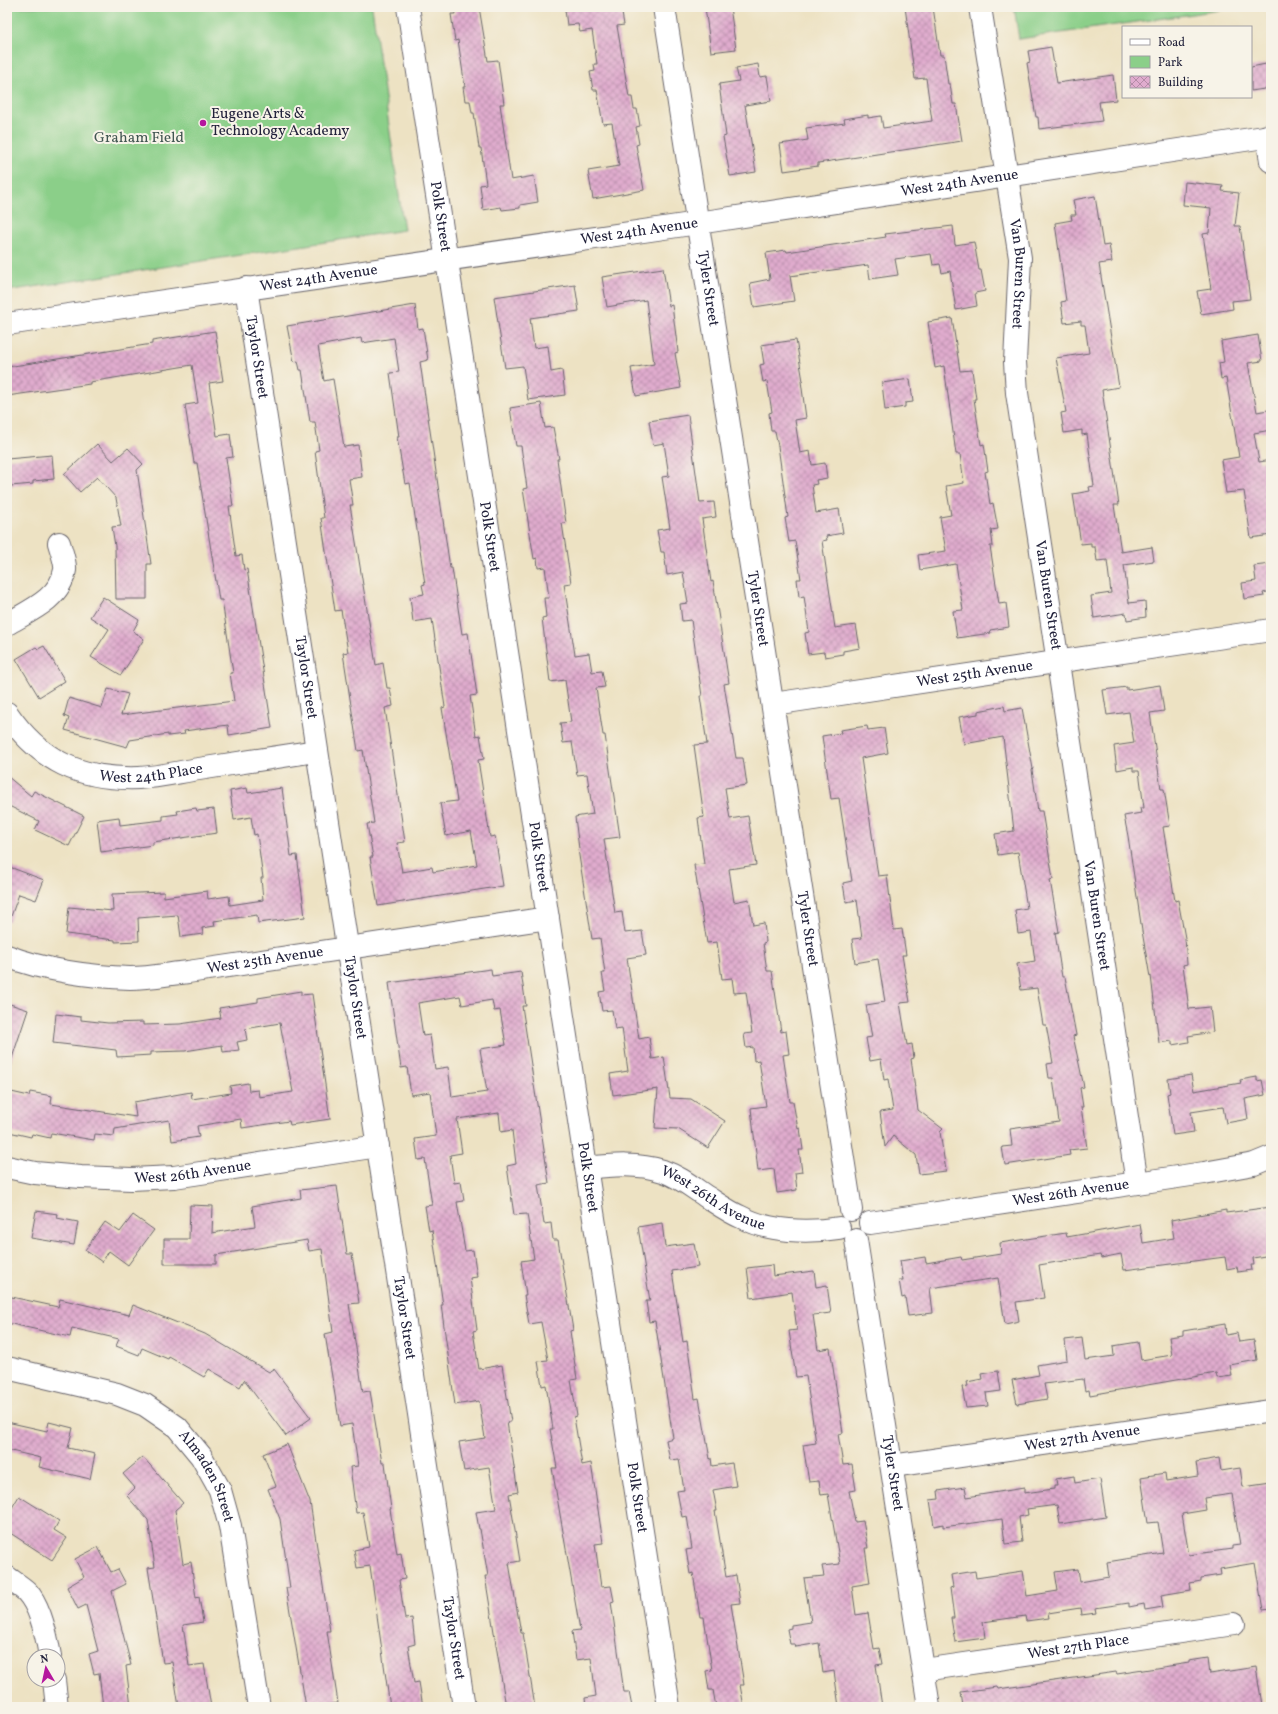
<svg xmlns="http://www.w3.org/2000/svg" width="1278" height="1714" font-family="Vollkorn,serif">
	<style>
		.green { fill: #8bcf89; stroke: #567862 }
		.building { fill: url(#building-cross-hatch); fill-rule: evenodd }
		.lines { fill: none; stroke-linecap: round; stroke-linejoin: round }
		.minor-casing { stroke: #69656b; stroke-width: 24 }
		.minor { stroke: #fff; stroke-width: 22 }
		.poi-dot { fill: #b5179e; stroke: #f7f3e8; stroke-width: 1.5 }
		.labels { text-anchor: middle; dominant-baseline: central; stroke-width: 4; stroke-linejoin: round; paint-order: stroke }
		.poi-label { font-size: 15px; fill: #22223b; stroke: #f7f3e8; text-anchor: start }
		.park-label { font-size: 15px; fill: #425652; stroke: #f7f3e8 }
		.street-label { font-size: 15px; fill: #22223b; stroke: #f7f3e8 }
	</style>
	<defs>
		<pattern id="building-cross-hatch" width="8" height="8" patternUnits="userSpaceOnUse"><rect width="8" height="8" fill="#e0acce"/><path d="M0 0l8 8M0 8l8-8" fill="none" stroke="#b58ca8"/></pattern>
	</defs>
	<rect width="100%" height="100%" fill="#f7f3e8"/>
	<filter id="ink" filterUnits="userSpaceOnUse"><feTurbulence type="fractalNoise" baseFrequency=".025" numOctaves="2"/><feDisplacementMap in="SourceGraphic" scale="8" xChannelSelector="R" yChannelSelector="G"/><feConvolveMatrix kernelMatrix="1 2 1 2 8 2 1 2 1" color-interpolation-filters="sRGB"/></filter>
	<filter id="wash" filterUnits="userSpaceOnUse"><feTurbulence type="fractalNoise" baseFrequency=".012" numOctaves="4" result="noise"/><feDisplacementMap in="SourceGraphic" scale="16" xChannelSelector="R" yChannelSelector="G"/><feGaussianBlur stdDeviation="0.9" result="paint"/><feColorMatrix in="noise" values="0 0 0 0 0 0 0 0 0 0 0 0 0 0 0 0 0 1.4 0 .05"/><feComposite in="paint" operator="in"/></filter>
	<g filter="url(#wash)">
		<rect width="100%" height="100%" fill="#ede2c3"/>
		<path class="green" d="M7 7H372L404 230 7 291Z
			M1014 7H1241L1019 39Z"/>
		<g id="blocks">
			<path class="building" d="M454 7H479L488 61 498 60 504 104H500L511 180 534 176 538 202 520 205V208L502 210 501 207 483 210 480 185 486 184 481 148H479L474 113H472L470 101H465L463 87H465L458 40 455 41 451 14H455Z
				M573 7H621L624 25 617 26 629 97H632L634 109H637L640 126 636 127 639 144 636 145 644 190 593 199 588 171 619 166 612 123 603 124 597 90H593L590 72 595 71 594 64H597L592 30 580 32 578 24 567 25 565 10 574 9Z
				M705 7H730L736 49 711 52Z
				M905 7H933L940 55H944L948 84H950L953 104H956L962 141 818 163V166L784 171 780 144 808 140 806 128 845 123 844 119 868 115V118L881 116 883 128 932 121 926 78 915 79Z
				M1051 47 1057 83 1113 75 1116 100 1099 102 1102 121 1039 129 1038 117H1036L1027 63 1030 62 1028 51Z
				M1271 63V88L1251 91V67Z
				M758 64 760 77 767 76 771 101 745 105 756 172 730 176 723 137 726 136 719 84 739 81 736 68Z
				M1185 182 1223 186 1222 191 1239 193 1235 226H1240L1250 299 1232 301 1233 309 1201 314 1197 291 1211 289 1203 234 1209 233 1211 208 1183 205Z
				M1095 196 1103 246 1109 245 1112 262 1099 264 1119 387 1102 390 1119 505H1114L1121 552 1152 547 1154 561 1124 565 1129 603 1145 601 1146 617 1127 620 1126 613 1094 618 1091 596 1111 593 1107 560 1097 561 1095 547H1091V543L1081 544 1073 494 1090 491 1089 487 1094 486 1092 471 1087 434 1082 435V430L1064 433 1061 413 1066 412 1056 358 1089 353 1085 325H1081V321L1064 323 1061 302 1066 301 1055 223 1072 220 1071 215H1076L1073 200Z
				M953 226 955 245 974 242 979 270H981L985 291 975 293 977 306 956 310 950 271 942 273 940 264 933 265 931 254 895 259 898 275 870 279 868 265 790 276 794 301 754 307 750 283 770 279 766 253 786 250 787 252 886 237 885 234Z
				M663 268 669 306 672 305 678 352 675 353 681 388 636 396 631 368 654 364 646 300 607 307 602 277Z
				M575 285 579 311 530 318 534 348 548 346 551 372 562 370 565 395 528 400 523 366 505 368 494 297Z
				M415 305 418 329 423 328 428 360 420 362 450 568H452L462 634 468 633 477 695 470 696 476 736 480 735 484 759 478 760 490 837 495 836 503 886 378 906 370 857H373L367 824 374 823 363 750 358 751 343 653 348 652 341 610 335 611 321 518H324L315 451 319 450 315 422H310L302 370H300L298 361 294 362 287 326ZM361 338 362 343 394 338 399 372 390 373 399 437H397L405 484 410 483 425 584 422 585 424 594 410 597 413 622 432 619 445 707 442 708 457 801 440 803 446 836 471 831 477 865 433 872 432 867 402 872 397 843 405 842 385 708 393 706 390 688H387L383 663 376 665 350 505H353L349 479 362 477 358 445 344 447 333 379 324 381 318 346Z
				M952 318 960 371 972 370 976 399H974L981 445 984 444 988 471 985 472 990 504 993 503 998 529 991 530 993 546H990L999 604 1006 603 1009 627 990 630 991 633 957 638 953 611 963 610 956 564 920 570 918 555 946 551 940 517 951 515 946 486 964 483 960 454H956L944 366 935 368 928 322Z
				M215 331 223 381 209 383 217 436 230 434 233 457 226 458 233 506H229L232 528 236 556 242 555 244 570 247 569 272 728 229 735 228 725 184 731 185 734 168 736V734L130 740 127 747 65 730 69 718 64 716 69 698 102 708 108 689 128 694 121 715 234 701 230 673H233L222 600H219L197 463H194L185 405 198 403 192 365 90 382V384L7 396V367L152 344V341Z
				M1258 335 1262 361 1248 363 1257 412 1268 410 1271 425V430L1254 433 1259 462 1271 460V535L1251 538 1244 491 1226 493 1221 460 1239 457 1226 378 1221 379 1219 363 1224 362 1221 341Z
				M796 340 803 381H801L806 418 795 420 800 453 810 451 812 465 825 463 827 478 816 480 817 484 812 485 816 513 839 509 843 533 826 536 827 540 822 541 835 628 856 625 860 648 843 651V654L825 657 824 652 808 654 805 633 809 632 804 596 799 597 797 579H801L795 541 789 542 785 518 788 517 778 446 775 431H771L769 413 772 412 767 381 763 382 760 365 764 364 761 345Z
				M910 379 913 402 905 403V407L885 410 882 383Z
				M541 403 545 428 553 427 559 459H557L566 523H562L571 583 564 584 575 655 589 653 592 672 602 671 605 687 596 688 603 735H605L610 770 620 837 604 839 615 913 622 912 625 933 642 931 646 955 627 958 639 1039 649 1037 652 1059 664 1057 670 1098 691 1099 725 1121 708 1148 678 1129 655 1128 658 1089 613 1095 610 1074 628 1071 622 1028 615 1029 612 1010 602 1011 599 992 605 991 602 973H605L600 938 592 939 578 849H579L575 817 593 814 587 774 577 775 572 742 563 743 560 723 571 722 565 680 550 682 542 618 546 617 544 598H549L545 567 538 568 537 558 534 559 523 489 527 488 521 446H516L510 408Z
				M688 415 700 503 714 502 716 517 702 519 711 582 713 581 729 683 724 684 736 758H743L747 785 725 788 730 819 748 816 756 865 729 869 734 902 749 899 753 925 764 923 766 942 763 943 767 971H772L781 1032 786 1031 789 1054 783 1055 790 1102H793L798 1129 800 1128 803 1150H799L802 1172 795 1173 797 1190 777 1193 774 1169 758 1171 751 1108 766 1106 759 1060 754 1061 753 1047 746 1048 744 1034 752 1033 746 992 734 993 732 978 722 979 717 942 707 943 694 865 704 864 698 818 704 817 694 745 707 744 700 696H702L691 620 682 621 680 604 688 603 683 572 667 575 664 552H661L657 530 670 528 662 477 669 476 664 443 653 445 649 421Z
				M97 444 113 461 128 448 143 464 137 470 151 564H147V599H116L115 546 112 527 121 526 116 498 97 477 80 492 64 474Z
				M52 455 54 479 33 481V484L11 486V483L7 484V459Z
				M1271 564V591L1263 593 1264 596 1244 599 1242 583 1256 581 1254 566Z
				M103 597 139 620 133 631 144 639 121 675 91 657 109 629 90 617Z
				M44 646 65 681 39 697 16 659 36 647 38 649Z
				M1160 685 1164 711 1150 713 1161 789H1164L1170 826 1163 827 1175 901 1178 900 1185 938 1187 964 1183 965 1189 1009 1210 1007 1213 1032 1188 1036 1189 1042 1172 1045V1041L1159 1043 1151 976 1150 977 1142 931 1128 836 1124 816 1141 813 1140 808H1144L1139 771H1133V767L1117 770 1114 746 1134 743 1129 712 1107 715 1103 690 1127 687V690Z
				M1004 706 1005 711 1022 708 1033 769 1032 770 1038 811H1042L1053 879 1050 880 1059 932 1055 933 1062 977H1065L1076 1035 1073 1036 1084 1087 1080 1088 1083 1107H1081L1087 1148 1069 1150 1070 1155 1005 1165 1002 1147 1012 1146 1010 1129 1059 1122 1053 1078H1049L1047 1064 1053 1063 1046 1025H1043L1037 988 1021 990 1017 964 1035 961 1031 932 1018 934 1015 910 1027 908 1018 852 998 855 995 834 1014 831 1003 737 964 744 959 717 978 714V711Z
				M867 726 868 730 884 728 888 753 861 758 878 876 887 875 894 930 902 929 906 955H902L910 1002 900 1003 907 1045 912 1044 914 1058 911 1059 918 1110 943 1129 940 1132 946 1171 919 1174 916 1155 893 1136 885 1147 880 1112 893 1110 888 1079 884 1080 881 1059 870 1061 866 1038 872 1037 866 1005 885 1002 878 959 855 963 852 939 862 938 857 900 846 902 843 883 852 881 845 837 839 798 831 799 822 736 841 733 840 730Z
				M7 776 31 796 34 791 84 816 69 846 35 830 39 821 7 805Z
				M247 788 248 793 282 788 291 856 297 855 305 917 258 923 257 915 214 921 215 926 202 928 203 934 181 937 178 915 138 918 139 941 115 942V940L66 934 69 907 113 911 112 894 164 892V897L207 891 208 899 229 896 230 905 263 900 261 878H263L257 834 254 835 251 817 234 820 230 791Z
				M196 808 197 811 214 809 217 833 153 842V845L101 852 97 820 119 817 120 825 163 820V816L178 814 177 811Z
				M7 866 44 880 36 900 19 894 9 922H7Z
				M491 969 492 976 521 972 526 1006H522L549 1183 538 1185 544 1224 551 1223 553 1240H558L573 1330 570 1331 577 1379 571 1380 577 1416 574 1417 582 1465 591 1463 603 1543 595 1544 601 1587 611 1586 614 1601 611 1602 624 1692H629L632 1707H586L585 1698 596 1696 591 1658 576 1660 572 1631 580 1630 552 1468H557L550 1429H553L546 1385 542 1386 538 1361 548 1360 541 1322 529 1324 524 1295H526L521 1261 534 1259 527 1214 514 1215 507 1166 516 1164 512 1130 501 1132 499 1113 457 1119 462 1153 450 1155 454 1183 461 1182 464 1201 457 1202 465 1251 473 1250 477 1277 470 1278 477 1330 473 1331 479 1369 502 1365 511 1422H507L518 1492 509 1494 520 1561 509 1563 521 1633H523L535 1707H506L485 1576H488L480 1529H479L476 1512 496 1509 489 1467 464 1471 459 1442 485 1438 479 1401 455 1405 441 1305H443L432 1230 429 1231 425 1206 432 1205 425 1159 418 1160 415 1139 436 1136 430 1092 411 1095 407 1067 401 1068 389 983ZM460 996 462 1005 492 1000 494 1011 500 1010 506 1045 480 1049 487 1092 452 1097 448 1067 435 1069 430 1035 423 1036 418 1003Z
				M301 991V995L312 994 330 1119 290 1125 289 1121 242 1128 241 1119 197 1126 199 1137 172 1141 169 1120 115 1129 114 1136 95 1134 94 1140 51 1133 50 1138 32 1134 31 1137 9 1132 10 1129 7 1128V1091L29 1096 30 1092 52 1096 51 1104 136 1117 134 1102 191 1092 192 1099 231 1093 230 1086 248 1083 249 1091 258 1090 259 1097 293 1092 280 1023 245 1029 247 1040 237 1042 239 1050 223 1052 222 1045 185 1051 151 1052V1055L117 1057 116 1050 53 1043 56 1014 81 1017V1020L108 1023 143 1022V1025L180 1024 221 1018 219 1008 258 1002V998Z
				M7 1003 28 1010 10 1064H7Z
				M1191 1075 1194 1091 1241 1083 1240 1080 1257 1077V1081L1262 1080 1265 1095 1245 1099 1248 1119 1226 1123 1223 1107 1191 1112 1194 1132 1173 1135 1167 1094 1170 1093 1168 1079Z
				M337 1186 347 1254H352L359 1303 349 1304 363 1392 370 1391 382 1463H385L391 1509H390L397 1554 401 1553 405 1579 399 1580 405 1619 412 1618 415 1644 408 1646 414 1683 419 1682 423 1707H390L370 1566 357 1568 354 1550 369 1547 363 1512 356 1513 350 1467 358 1466 352 1424 340 1426 325 1334 333 1332 322 1249 309 1251 307 1240 216 1255V1264H164V1239H189L190 1205 213 1206 212 1233 255 1226 252 1206 301 1198 300 1190Z
				M1271 1207V1255L1253 1258 1254 1265H1251L1252 1270 1238 1272 1237 1267 1227 1269 1225 1257 1124 1270 1121 1254 1101 1258 1100 1255 1039 1265 1044 1298 1016 1302 1019 1321 1005 1324 998 1278 930 1288 933 1313 908 1316 905 1297 902 1298 899 1280H903L900 1261 925 1257 926 1263 961 1257 962 1260 1001 1254 1000 1243 1066 1233 1067 1237 1140 1224 1143 1243 1174 1238 1171 1220 1226 1210V1213Z
				M36 1211 58 1214 57 1218 78 1222 74 1245 31 1238Z
				M133 1215 154 1230 128 1265 109 1251 102 1262 85 1250 105 1222 120 1232Z
				M662 1223 665 1247 694 1243 698 1267 672 1271 683 1342 687 1341 695 1399 699 1398 710 1459 711 1458 712 1466 732 1463 736 1486 713 1490 717 1511H715L726 1577 736 1575 740 1603 731 1604 744 1685H740L744 1707H716L713 1690H709L706 1671 712 1670 704 1617H700L693 1573 690 1574 686 1550 692 1549 687 1516 682 1517 677 1491 684 1490 679 1459 670 1460 666 1440 673 1438 655 1321 649 1322 646 1301H650L638 1227Z
				M772 1265 773 1276 814 1271 816 1287 827 1285 831 1313 813 1315 818 1350 830 1348 843 1433 838 1434 843 1465 852 1464 856 1490 849 1491 855 1522 863 1521 868 1548H865L870 1583 852 1586 856 1615 868 1613 874 1649 879 1648 882 1664 876 1665 882 1707H839L834 1671 823 1673 819 1643 796 1647 795 1644H790L787 1629 791 1628V1625L811 1622 804 1578 824 1576 822 1566 840 1564 828 1494 821 1495 819 1481 809 1482 803 1445 816 1443 806 1376 796 1377 789 1331 797 1330 792 1292 751 1298 747 1268Z
				M7 1296 58 1307 60 1299 129 1315 133 1305 205 1334 269 1372 274 1369 311 1418 286 1436 244 1380 240 1387 209 1369 204 1377 169 1357 168 1359 142 1348 139 1355 116 1346 119 1339 72 1328 70 1337 7 1323Z
				M1225 1324 1226 1335 1237 1333 1239 1342 1254 1340 1257 1360 1230 1365 1232 1376 1217 1378 1216 1373 1090 1395 1089 1390 1085 1391 1083 1379 1044 1384 1047 1399 1017 1404 1012 1380 1039 1375 1037 1365 1067 1360 1065 1340 1082 1338 1085 1360 1114 1356 1113 1346 1138 1342 1141 1360 1172 1355 1169 1337 1183 1335V1331Z
				M998 1371 1001 1391 986 1393 988 1406 966 1408 962 1387 968 1386 967 1382 982 1379 981 1374Z
				M7 1422 47 1431 49 1422 73 1428 68 1448 95 1454 90 1479 39 1467 41 1458 7 1450Z
				M287 1444 310 1502 330 1631H327L338 1703 311 1707H306L286 1588H290L280 1519 268 1489 276 1486 263 1454Z
				M143 1457 183 1503 175 1510 183 1564 191 1562 196 1598 199 1597 203 1622 183 1625 189 1666 204 1664 211 1707H179L172 1662 163 1663 148 1568 155 1567 148 1520 127 1496 135 1488 123 1474Z
				M1219 1458 1221 1471 1240 1468 1243 1487 1271 1483V1609L1263 1610 1255 1563 1220 1569 1221 1575 1201 1578V1581L1190 1583 1191 1590 1161 1595 1163 1607 1145 1610 1144 1604 1129 1607V1603L1095 1608 1096 1613 1081 1615 1080 1608 1048 1613 1049 1618 1026 1621 1025 1616 983 1622 985 1638 955 1642 951 1618H954L950 1588 953 1587 951 1575 975 1571 976 1578 1023 1571 1027 1596 1058 1591 1055 1572 1078 1569 1080 1582 1109 1577 1107 1562 1163 1553 1158 1522 1148 1523 1141 1477 1165 1473 1166 1481 1198 1476 1196 1462ZM1232 1494 1240 1545 1232 1546V1549L1189 1555 1182 1514 1206 1510 1204 1498Z
				M1074 1476 1075 1483 1100 1479 1106 1517 1060 1524 1057 1505 1027 1509 1028 1515 1019 1517 1022 1542 1005 1544 1002 1519 943 1527V1524L934 1526 930 1500 939 1499 938 1491 965 1487 967 1497 1024 1488V1493L1054 1489V1486H1057L1056 1479Z
				M19 1496 59 1521 54 1530 67 1538 52 1560 7 1531V1516Z
				M98 1547 111 1572 118 1569 126 1584 112 1591 131 1665 126 1666 131 1707H103L99 1673 94 1674 89 1654 98 1651 86 1605 78 1609 67 1587 84 1577 75 1559Z
				M1208 1658 1210 1674 1256 1667 1262 1705 1249 1707H963L961 1692 997 1687 998 1689 1116 1672 1117 1674 1189 1663V1661Z"/>
		</g>
	</g>
	<g filter="url(#ink)">
		<use href="#blocks" fill-opacity="0" stroke="#69656b" stroke-width="1"/>
		<g class="lines">
			<g class="minor-casing">
				<g id="minor">
					<path id="s1" d="M408 7 669 1707"/>
					<path id="s2" d="M664 7 851 1210"/>
					<path id="s3" d="M980 7 1020 258 1015 362 1017 393 1137 1183"/>
					<path d="M1267 136 1271 161"/>
					<path id="s4" d="M246 288 464 1707"/>
					<path id="s5" d="M7 324 698 223 1271 136"/>
					<path d="M7 624C29 611 60 599 65 570 66 563 61 550 59 543"/>
					<path id="s6" d="M773 704 1271 630"/>
					<path id="s7" d="M7 713C40 761 80 780 139 778 159 777 179 772 199 769 238 763 277 757 316 751"/>
					<path id="s8" d="M7 956C42 970 92 977 130 978 149 978 169 974 188 972L548 918"/>
					<path id="s9" d="M7 1167 35 1173 81 1177 131 1179 174 1177 378 1146"/>
					<path id="s10" d="M587 1168C613 1165 638 1163 663 1171 680 1177 692 1187 707 1197 718 1204 729 1212 741 1217 769 1232 808 1233 839 1228"/>
					<path id="s11" d="M870 1223 1204 1173 1254 1164 1271 1157"/>
					<path id="s12" d="M856 1240 929 1707"/>
					<path id="s13" d="M7 1368 117 1394 145 1405 177 1427 201 1456 220 1490 230 1526 259 1707"/>
					<path id="s14" d="M892 1466 1271 1411"/>
					<path d="M7 1577C13 1582 21 1586 27 1592 40 1606 47 1638 50 1656"/>
					<path id="s15" d="M924 1670 1234 1624"/>
					<path d="M54 1680 57 1707"/>
				</g>
			</g>
			<use href="#minor" class="minor"/>
		</g>
	</g>
	<circle class="poi-dot" cx="203" cy="123" r="4"/>
	<g class="labels">
		<g class="poi-label">
			<text x="211" y="114">Eugene Arts &amp;<tspan x="211" dy="17">Technology Academy</tspan></text>
		</g>
		<g class="park-label">
			<text x="139" y="138">Graham Field</text>
		</g>
		<g class="street-label">
			<text stroke="none"><textPath href="#s5" startOffset="963">West 24th Avenue</textPath></text>
			<text stroke="none"><textPath href="#s1" startOffset="212">Polk Street</textPath></text>
			<text stroke="none"><textPath href="#s5" startOffset="639">West 24th Avenue</textPath></text>
			<text stroke="none"><textPath href="#s3" startOffset="270">Van Buren Street</textPath></text>
			<text stroke="none"><textPath href="#s5" startOffset="315">West 24th Avenue</textPath></text>
			<text stroke="none"><textPath href="#s2" startOffset="285">Tyler Street</textPath></text>
			<text stroke="none"><textPath href="#s4" startOffset="70">Taylor Street</textPath></text>
			<text stroke="none"><textPath href="#s1" startOffset="536">Polk Street</textPath></text>
			<text stroke="none"><textPath href="#s3" startOffset="594">Van Buren Street</textPath></text>
			<text stroke="none"><textPath href="#s2" startOffset="609">Tyler Street</textPath></text>
			<text stroke="none"><textPath href="#s6" startOffset="204">West 25th Avenue</textPath></text>
			<text stroke="none"><textPath href="#s4" startOffset="394">Taylor Street</textPath></text>
			<text stroke="none"><textPath href="#s7" startOffset="167">West 24th Place</textPath></text>
			<text stroke="none"><textPath href="#s1" startOffset="860">Polk Street</textPath></text>
			<text stroke="none"><textPath href="#s3" startOffset="918">Van Buren Street</textPath></text>
			<text stroke="none"><textPath href="#s2" startOffset="933">Tyler Street</textPath></text>
			<text stroke="none"><textPath href="#s8" startOffset="262">West 25th Avenue</textPath></text>
			<text stroke="none"><textPath href="#s4" startOffset="718">Taylor Street</textPath></text>
			<text stroke="none"><textPath href="#s9" startOffset="187">West 26th Avenue</textPath></text>
			<text stroke="none"><textPath href="#s1" startOffset="1184">Polk Street</textPath></text>
			<text stroke="none"><textPath href="#s11" startOffset="203">West 26th Avenue</textPath></text>
			<text stroke="none"><textPath href="#s10" startOffset="134">West 26th Avenue</textPath></text>
			<text stroke="none"><textPath href="#s4" startOffset="1042">Taylor Street</textPath></text>
			<text stroke="none"><textPath href="#s14" startOffset="192">West 27th Avenue</textPath></text>
			<text stroke="none"><textPath href="#s12" startOffset="236">Tyler Street</textPath></text>
			<text stroke="none"><textPath href="#s13" startOffset="240">Almaden Street</textPath></text>
			<text stroke="none"><textPath href="#s1" startOffset="1508">Polk Street</textPath></text>
			<text stroke="none"><textPath href="#s4" startOffset="1366">Taylor Street</textPath></text>
			<text stroke="none"><textPath href="#s15" startOffset="156">West 27th Place</textPath></text>
		</g>
	</g>
	<rect width="1278" height="1714" fill="none" stroke="#f7f3e8" stroke-width="24"/>
	<rect x="1122" y="26" width="130" height="72" fill="#f7f3e8" stroke="#a29fa3"/>
	<rect x="1130" y="39" width="20" height="6" fill="#ffffff" stroke="#a29fa3"/>
	<text x="1158" y="46" font-size="12" fill="#22223b">Road</text>
	<rect x="1130" y="56" width="20" height="12" fill="#8bcf89" stroke="#a29fa3"/>
	<text x="1158" y="66" font-size="12" fill="#22223b">Park</text>
	<rect x="1130" y="76" width="20" height="12" fill="url(#building-cross-hatch)" stroke="#a29fa3"/>
	<text x="1158" y="86" font-size="12" fill="#22223b">Building</text>
	<g transform="translate(46 1668) rotate(351)"><circle r="19" fill="#f7f3e8" stroke="#a29fa3"/>
	<path d="M0-3L7 15L0 10L-7 15Z" fill="#b5179e"/>
	<text y="-6" font-size="11" font-weight="bold" text-anchor="middle" fill="#22223b">N</text>
	</g>
</svg>
